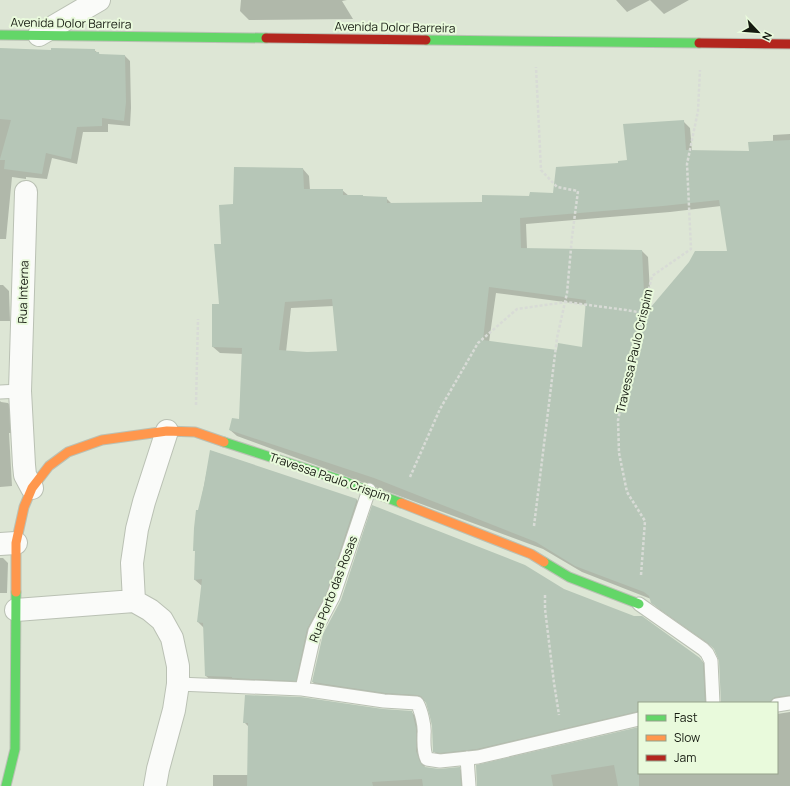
<svg xmlns="http://www.w3.org/2000/svg" width="790" height="786" font-family="Manrope,sans-serif">
	<style>
		.shadow { fill: #0003; fill-rule: evenodd }
		.building { fill: #b6c6b7; fill-rule: evenodd }
		.lines { fill: none; stroke-linecap: round; stroke-linejoin: round }
		.lane-casing { stroke: #bac1b4; stroke-width: 15 }
		.street-casing { stroke: #bac1b4; stroke-width: 24 }
		.fast-casing { stroke: #bac1b4; stroke-width: 11 }
		.slow-casing { stroke: #bac1b4; stroke-width: 11 }
		.jam-casing { stroke: #bac1b4; stroke-width: 11 }
		.path { stroke: #d8dbd6; stroke-width: 2.5; stroke-dasharray: 3 2; stroke-linecap: butt }
		.lane { stroke: #fafbf9; stroke-width: 13 }
		.street { stroke: #fafbf9; stroke-width: 22 }
		.fast { stroke: #63d668; stroke-width: 9 }
		.slow { stroke: #ff974d; stroke-width: 9 }
		.jam { stroke: #b3261e; stroke-width: 9 }
		.labels { text-anchor: middle; dominant-baseline: central; stroke-width: 4; stroke-linejoin: round; paint-order: stroke }
		.street-label { font-size: 12px; fill: #161b11; stroke: #e9fadc }
	</style>
	<rect width="100%" height="100%" fill="#dde6d5"/>
	<path class="shadow" d="M241 0H347L342 1 353 19 249 20 240 11Z
		M616 0H650L627 12Z
		M650 0H689L664 14Z
		M0 49 51 51 94 50 101 55 125 56 130 61 131 108 130 126 108 124V132H83L77 164 52 158 47 179 26 177V179L12 177 6 239H0Z
		M683 121 690 128 692 151 750 152 773 142V135L790 134V702L722 703 720 660 714 648 659 609 652 602 651 599 582 572 543 549 237 436 230 430 240 421 243 354 220 353 213 347 220 305 222 245 234 205 303 169 309 176 310 190H342L349 196 386 198 392 204 483 203 554 194 628 161ZM721 206 728 252 651 309 648 257 642 251 527 249 526 224 670 212ZM496 293 587 305 583 348 558 351 489 342ZM334 306 339 352 307 353 286 352 291 308Z
		M0 285H3L9 291 10 321H0Z
		M0 401 1 402 8 403 13 409 15 433H9L12 486 0 487Z
		M211 451 357 500 364 507 302 687 213 682 206 676 204 628 198 622 202 586 195 580 199 511Z
		M0 558H3L8 563 7 593H0Z
		M564 590 700 659 707 666 711 703H639V719L440 758 434 751 433 726 427 703 425 701 392 699 319 689 313 682Z
		M383 710 411 712 418 718 423 759 425 768 439 770 459 768 466 775 467 786H213V775H248L249 727 244 722Z
		M790 712V786H478L639 728V773H777V714Z"/>
	<path class="building" d="M0 48 51 50V48L95 49V52H99V54L125 55 126 102 124 121 102 118V126L77 127 71 159 46 153 42 174 4 169 5 160H0V159L11 120 0 119Z
		M684 120 686 150 749 151 748 142 790 140V695L775 697 772 699 769 703H721L719 661 714 649 708 643 651 603 649 596 644 592 575 566 536 542 374 478 229 430 232 418 239 419 242 348 212 347V304H219L214 244H221L219 205 233 204 234 167 303 168 304 189H343V195H363V196L387 197V203L482 202V195L529 196 530 192 553 193 556 167 618 163V161L627 160 623 124ZM719 200 727 251H695L689 262 645 314 642 250 521 248 520 218 663 206ZM489 287 586 300 582 347 558 343 557 350 483 340ZM332 299 337 351 307 352 279 350 285 302Z
		M210 450 357 499 326 594 307 629 296 681 232 678V677L205 676 203 623 197 622 202 579 194 580 195 551H193L194 528 196 510H198L204 485Z
		M372 505 525 565 564 589 634 616H642L700 658 703 663 705 703H639V711L477 749 440 753 433 752 432 726 430 717 426 703 421 696 417 695 385 693 312 682 323 634 341 600Z
		M245 695 301 697 383 709 412 711 416 728V751L420 762 422 765 425 767 439 769 460 767 461 786H423L422 779 372 782 373 786H247L248 723H243Z
		M639 727V786H618L614 765 551 775 553 786H477L476 765Z"/>
	<g class="lines">
		<g class="lane-casing">
			<path id="lane" d="M0 392 20 391
				M639 604 703 649 707 653 711 661 713 703
				M178 684 302 689 384 701 417 703C421 710 425 726 424 734 424 743 423 751 427 759L440 761 478 757 639 719
				M302 689 315 631 333 597 369 490
				M777 705 790 703
				M467 758 469 786"/>
		</g>
		<g class="street-casing">
			<path id="street" d="M39 35 99 0
				M26 192 20 391 24 465 25 475 32 488
				M0 544 16 543
				M134 601 132 563 137 529 144 502 167 431
				M16 610 134 601 150 610 162 620 172 638 178 666V684L174 710 158 769 155 786"/>
		</g>
		<g class="fast-casing">
			<path id="fast" d="M0 35 266 38
				M426 40 699 43
				M224 442 335 478 401 503
				M544 562 569 577 639 604
				M6 786 15 749 16 592"/>
		</g>
		<g class="slow-casing">
			<path id="slow" d="M401 503 531 554 544 562
				M16 592V543L24 507 32 488 49 466 68 452 102 440 167 431 195 432 224 442"/>
		</g>
		<g class="jam-casing">
			<path id="jam" d="M266 38 426 40
				M699 43 790 44"/>
		</g>
		<path class="path" d="M196 405 198 319
			M410 477 440 409 478 343 517 309 566 302 626 310 643 313
			M534 526 557 338 567 293 572 237 578 191 557 187 541 170 536 67
			M641 575 645 521 627 492 619 453 618 420 627 380 652 276 691 249 687 164 698 111 700 70
			M545 595V609L554 683 559 715"/>
		<use href="#lane" class="lane"/>
		<use href="#street" class="street"/>
		<use href="#fast" class="fast"/>
		<use href="#slow" class="slow"/>
		<use href="#jam" class="jam"/>
	</g>
	<g class="labels">
		<g class="street-label">
			<text transform="translate(71 23) rotate(1)">Avenida Dolor Barreira</text>
			<text transform="translate(395 27) rotate(1)">Avenida Dolor Barreira</text>
			<text transform="translate(23 292) rotate(-88)">Rua Interna</text>
			<text transform="translate(634 351) rotate(-77)">Travessa Paulo Crispim</text>
			<text transform="translate(330 477) rotate(19)">Travessa Paulo Crispim</text>
			<text transform="translate(333 589) rotate(-69)">Rua Porto das Rosas</text>
		</g>
	</g>
	<rect x="638" y="702" width="140" height="72" fill="#e9fadc" stroke="#95a18b"/>
	<rect x="646" y="715" width="20" height="6" fill="#63d668" stroke="#95a18b"/>
	<text x="674" y="722" font-size="12" fill="#161b11">Fast</text>
	<rect x="646" y="735" width="20" height="6" fill="#ff974d" stroke="#95a18b"/>
	<text x="674" y="742" font-size="12" fill="#161b11">Slow</text>
	<rect x="646" y="755" width="20" height="6" fill="#b3261e" stroke="#95a18b"/>
	<text x="674" y="762" font-size="12" fill="#161b11">Jam</text>
	<g transform="translate(758 32) rotate(116)" stroke="#e9fadc" stroke-width="3" paint-order="stroke">
	<path d="M0-3L7 15L0 10L-7 15Z" fill="#161b11"/>
	<text y="-6" font-size="11" font-weight="bold" text-anchor="middle" fill="#161b11">N</text>
	</g>
</svg>
